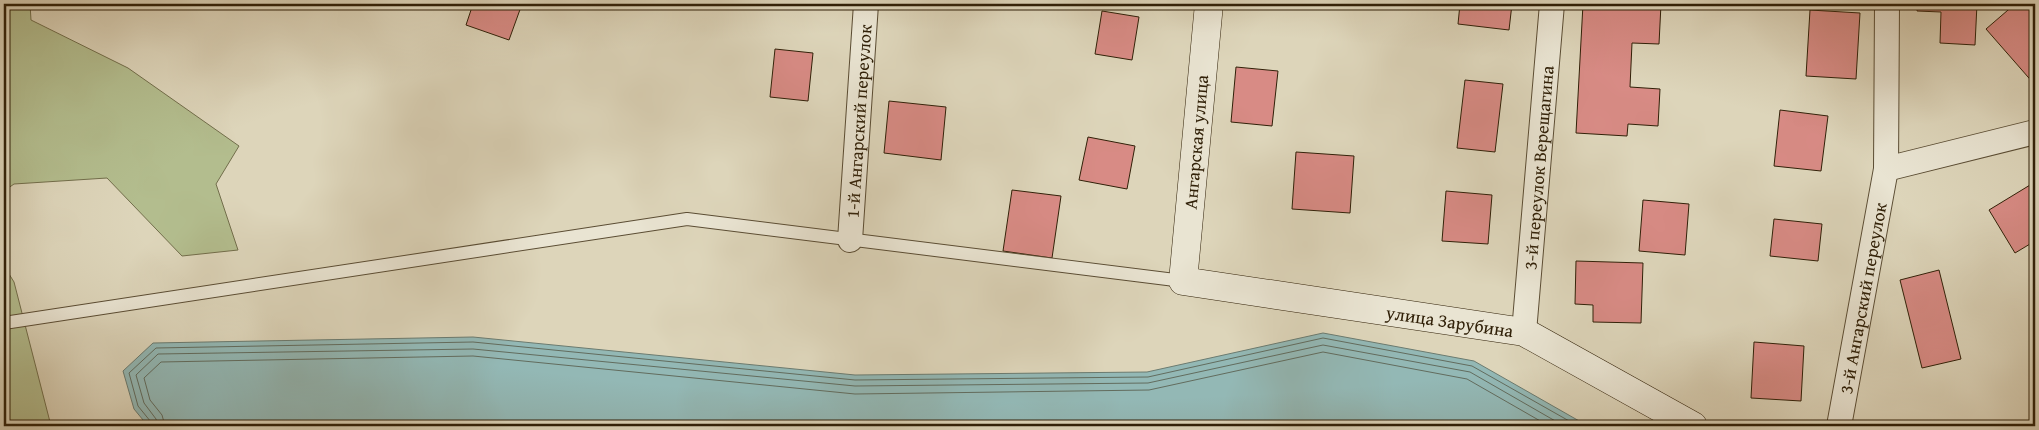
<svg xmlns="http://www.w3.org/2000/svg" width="2039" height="430" font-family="'Gentium Book Plus',serif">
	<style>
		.green { fill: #b3bd8e; stroke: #726e4b }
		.water { fill: #93b8b5; stroke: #6b7b70 }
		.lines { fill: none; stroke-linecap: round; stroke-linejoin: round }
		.shore { stroke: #626c5e; stroke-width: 1 }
		.building { fill: #d88b85; stroke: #302008 }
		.lane-casing { stroke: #5b4d34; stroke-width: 14 }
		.street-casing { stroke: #5b4d34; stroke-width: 26 }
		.secondary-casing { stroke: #302008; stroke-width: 29 }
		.lane { stroke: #e9e4d2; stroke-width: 12 }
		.street { stroke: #e9e4d2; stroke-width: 24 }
		.secondary { stroke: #e9e4d2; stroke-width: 28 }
		.labels { text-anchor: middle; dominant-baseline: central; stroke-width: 5; stroke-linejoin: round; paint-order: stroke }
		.street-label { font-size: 18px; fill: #302008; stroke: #e9e4d2 }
	</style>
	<rect width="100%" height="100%" fill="#ddd5ba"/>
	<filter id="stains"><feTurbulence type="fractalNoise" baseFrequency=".004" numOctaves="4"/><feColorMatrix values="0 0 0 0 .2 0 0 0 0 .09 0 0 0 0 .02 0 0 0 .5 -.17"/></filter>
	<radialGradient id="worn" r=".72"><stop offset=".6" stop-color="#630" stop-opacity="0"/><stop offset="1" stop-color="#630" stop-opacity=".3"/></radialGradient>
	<path class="green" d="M4 4H30L31 20 128 68 239 146 216 184 238 250 182 256 107 178 14 184 4 191Z
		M4 266 14 282 50 422 56 426H4Z"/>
	<path class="water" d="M1323 333 1474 361 1588 426H148L134 409 123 371 153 343 473 337 855 375 1147 372Z"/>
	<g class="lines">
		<path class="shore" d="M151 426V422L138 406 129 373 156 348 473 342 855 380 1148 377 1323 338 1472 366 1578 426
			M158 426 156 419 144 403 136 375 158 354 473 349 855 386 1148 383 1323 345 1470 372 1564 426
			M165 426 162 415 150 400 144 378 161 362 473 356 855 394 1149 390 1323 352 1467 379 1549 426"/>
	</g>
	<path class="building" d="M473 4H522L509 40 466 25Z
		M1238 4H1282V7Z
		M1460 4H1512L1509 30 1458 24Z
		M1583 4H1661L1659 44 1632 43 1630 87 1660 89 1658 126 1628 124 1627 136 1576 133Z
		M1918 4H1977L1975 45 1940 43 1941 12 1917 11Z
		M2015 4H2035V47L2034 48 2035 50V85L1986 29Z
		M1810 10 1860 13 1856 79 1806 76Z
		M1102 11 1139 17 1132 60 1095 54Z
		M775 49 813 53 808 101 770 97Z
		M1236 67 1278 71 1272 126 1231 122Z
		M1465 80 1503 84 1495 152 1457 148Z
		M889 101 946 107 941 160 884 153Z
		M1780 110 1828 116 1821 171 1774 166Z
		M1088 137 1135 146 1127 189 1079 180Z
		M1296 152 1354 156 1350 213 1292 209Z
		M2035 182V241L2015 253 1989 210Z
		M1012 190 1061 196 1052 258 1003 251Z
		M1446 191 1492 195 1488 244 1442 241Z
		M1643 200 1689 204 1685 255 1639 251Z
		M1774 219 1822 224 1818 261 1770 256Z
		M1576 261 1643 263 1641 323 1593 322V305L1575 304Z
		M1939 270 1961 359 1922 368 1900 280Z
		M1754 342 1804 346 1801 401 1751 398Z"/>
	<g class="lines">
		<g class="lane-casing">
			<path id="lane" d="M4 323 687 219 1183 281"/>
		</g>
		<g class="street-casing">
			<g id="street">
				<path d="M1886 169 2035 132"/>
				<path id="s1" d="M850 240 866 4"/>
				<path id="s2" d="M1524 332 1552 4"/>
				<path id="s3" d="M1839 426 1886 169 1887 4"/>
			</g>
		</g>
		<g class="secondary-casing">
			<g id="secondary">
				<path id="s4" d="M1209 4 1183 281 1524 332 1693 426"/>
			</g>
		</g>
		<use href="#lane" class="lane"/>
		<use href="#street" class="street"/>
		<use href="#secondary" class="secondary"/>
	</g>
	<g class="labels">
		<g class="street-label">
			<text stroke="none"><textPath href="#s1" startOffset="119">1-й Ангарский переулок</textPath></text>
			<text transform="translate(1196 142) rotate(-85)">Ангарская улица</text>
			<text stroke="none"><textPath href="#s2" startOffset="165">3-й переулок Верещагина</textPath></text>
			<text stroke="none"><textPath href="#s3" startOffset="130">3-й Ангарский переулок</textPath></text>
			<text stroke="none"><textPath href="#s4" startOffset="548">улица Зарубина</textPath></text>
		</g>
	</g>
	<rect width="2039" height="430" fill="none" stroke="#ddd5ba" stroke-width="20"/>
	<rect x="5" y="5" width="2029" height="420" fill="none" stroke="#302008" stroke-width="2.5"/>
	<rect x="10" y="10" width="2019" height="410" fill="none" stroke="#302008"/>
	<rect width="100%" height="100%" filter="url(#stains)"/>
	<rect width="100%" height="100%" fill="url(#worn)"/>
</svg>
